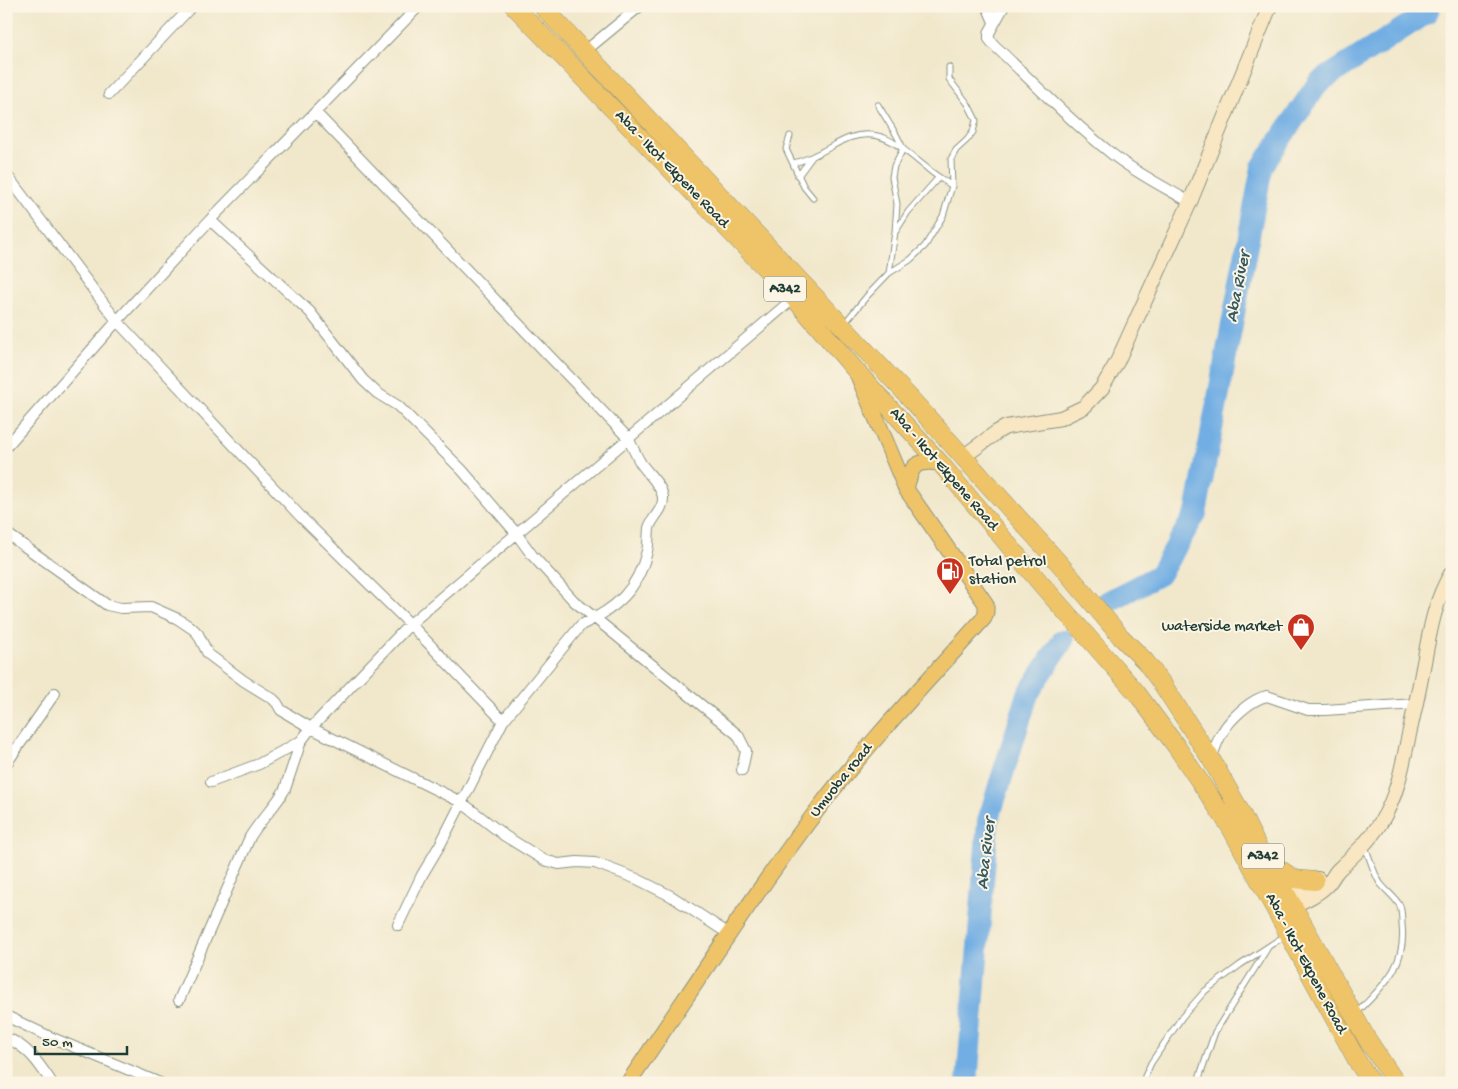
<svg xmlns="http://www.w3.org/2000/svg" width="1458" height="1089" font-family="'Gochi Hand',sans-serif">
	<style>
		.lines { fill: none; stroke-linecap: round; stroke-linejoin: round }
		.river { stroke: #72aee3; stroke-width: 22 }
		.lane-casing { stroke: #889280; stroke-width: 7 }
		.street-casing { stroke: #889280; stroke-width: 12 }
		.secondary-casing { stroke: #889280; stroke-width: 16 }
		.primary-casing { stroke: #889280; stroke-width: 17 }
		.highway-casing { stroke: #889280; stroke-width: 19 }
		.lane { stroke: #fff; stroke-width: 5 }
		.street { stroke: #fff; stroke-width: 10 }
		.secondary { stroke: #f9e7c3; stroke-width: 14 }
		.primary { stroke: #efc469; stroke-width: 15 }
		.highway { stroke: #efc469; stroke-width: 18 }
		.labels { text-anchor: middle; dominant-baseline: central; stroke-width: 4; stroke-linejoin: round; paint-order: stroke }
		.shield { fill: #fcf5e5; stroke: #617469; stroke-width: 1 }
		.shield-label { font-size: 15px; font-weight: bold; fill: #1f3d34 }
		.street-label { font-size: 16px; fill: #1f3d34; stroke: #fcf5e5 }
		.poi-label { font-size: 16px; fill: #1f3d34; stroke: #fcf5e5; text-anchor: start }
		.water-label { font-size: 18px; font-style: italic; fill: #345960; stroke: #fcf5e5 }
	</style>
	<rect width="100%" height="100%" fill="#fcf5e5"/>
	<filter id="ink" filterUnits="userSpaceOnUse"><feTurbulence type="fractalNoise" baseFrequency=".02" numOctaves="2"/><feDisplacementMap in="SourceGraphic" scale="10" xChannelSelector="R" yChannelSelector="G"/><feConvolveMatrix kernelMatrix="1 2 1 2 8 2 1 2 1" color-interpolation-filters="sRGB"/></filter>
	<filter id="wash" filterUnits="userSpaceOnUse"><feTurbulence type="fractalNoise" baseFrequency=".0096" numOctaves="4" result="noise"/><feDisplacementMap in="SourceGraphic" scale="20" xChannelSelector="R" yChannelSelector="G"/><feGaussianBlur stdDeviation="1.12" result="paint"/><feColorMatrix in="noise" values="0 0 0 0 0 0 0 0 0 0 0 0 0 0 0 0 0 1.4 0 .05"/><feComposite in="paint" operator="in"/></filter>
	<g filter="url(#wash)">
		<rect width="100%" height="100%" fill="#f1e8cc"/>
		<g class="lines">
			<path class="river" d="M1107 602 1159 575 1196 513 1262 167 1318 83 1427 13 1430 6
				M967 1083 988 821 1028 694 1063 640"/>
		</g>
	</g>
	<g filter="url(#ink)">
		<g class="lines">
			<g class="lane-casing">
				<path id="lane" d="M878 105 897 136 903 148
					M790 136 786 149 804 187 813 198
					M794 163C801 161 808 159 815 155 826 150 838 142 849 138 884 126 902 149 927 168 934 175 944 180 952 186
					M798 176 812 157
					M896 231 908 212 939 177
					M889 273 895 232 897 204 892 177 894 166 903 149
					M844 324 867 296 889 273 910 260 925 246 943 216 952 186 951 159 956 150 967 140 973 132 976 120 968 104 949 79V67
					M1356 1014C1382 986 1407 967 1402 925 1402 919 1402 912 1400 906 1395 897 1386 891 1380 883 1373 872 1370 858 1365 847
					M1198 1081 1215 1032 1267 949
					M1142 1083 1151 1063 1182 1017 1205 991 1240 965 1286 935"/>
			</g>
			<g class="street-casing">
				<path id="street" d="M987 6 994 22
					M1004 6 989 33V39L994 45C1033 82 1070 121 1112 154 1136 173 1164 187 1190 202
					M584 52 640 6
					M109 94 192 6
					M315 112 628 438C632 446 636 455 640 462 647 473 661 484 663 497 664 510 652 517 649 528 648 535 649 543 647 551 638 590 616 609 581 625L503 721 441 843 422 875 398 925
					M6 174 117 321 301 517 410 624 503 721
					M210 220 310 312 363 380 377 393 398 406 462 470 516 533 532 555 574 601 738 735 746 751 742 770
					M6 447 117 321 210 220 419 6
					M6 533 107 605 121 608 151 607 178 619 193 629 198 634 208 654 244 681 273 699 277 703 281 710 311 728 461 802 505 836 544 860 559 864 577 862 595 863 637 879 671 896 729 934
					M1211 759C1214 751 1217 741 1222 733 1230 719 1251 699 1267 696L1308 710H1325L1416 704
					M6 764 55 693
					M211 782 259 764 301 741
					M179 1000 250 837C260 820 276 806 285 789L301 741 311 728 410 624 794 298
					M6 1016 48 1036 160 1083
					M6 1038C28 1046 40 1065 52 1083"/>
			</g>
			<g class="secondary-casing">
				<path id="secondary" d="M963 457 997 432 1006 427 1061 418 1084 407 1102 388 1117 362 1190 202 1270 6
					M1281 901 1318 879
					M1285 909C1299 903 1316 896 1327 885 1332 880 1334 874 1338 870 1354 855 1370 840 1381 822 1397 796 1402 768 1408 739 1413 717 1418 695 1422 673 1429 637 1433 603 1452 572"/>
			</g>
			<g class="primary-casing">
				<path id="primary" d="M906 489C912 465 914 460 940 463
					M628 1083C691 991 751 898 818 809 869 742 928 681 984 618L986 612V604L906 489 859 378"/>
			</g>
			<g class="highway-casing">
				<path id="highway" d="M514 6 794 298 857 372 940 463 1042 585 1136 692 1176 746 1231 828 1359 1064 1372 1083
					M542 6 910 398 1059 563 1121 637 1145 661 1163 685 1211 759 1238 807 1264 860 1288 897 1367 1039 1396 1083
					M1270 863 1295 879 1315 881"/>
			</g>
			<use href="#lane" class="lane"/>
			<use href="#street" class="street"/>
			<use href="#secondary" class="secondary"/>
			<use href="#primary" class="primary"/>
			<use href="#highway" class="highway"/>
		</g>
	</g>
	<defs>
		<g id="fuel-pin" transform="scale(1.4375)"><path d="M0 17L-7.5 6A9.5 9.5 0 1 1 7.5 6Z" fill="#c8321e" stroke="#fcf5e5"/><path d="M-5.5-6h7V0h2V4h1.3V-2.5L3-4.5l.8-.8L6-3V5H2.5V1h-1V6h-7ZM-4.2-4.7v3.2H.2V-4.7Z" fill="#fff"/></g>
		<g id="shop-pin" transform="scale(1.4375)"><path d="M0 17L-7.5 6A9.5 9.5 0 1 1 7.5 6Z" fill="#c8321e" stroke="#fcf5e5"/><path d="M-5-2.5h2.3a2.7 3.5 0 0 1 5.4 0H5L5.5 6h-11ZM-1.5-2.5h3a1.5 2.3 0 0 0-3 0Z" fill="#fff"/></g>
	</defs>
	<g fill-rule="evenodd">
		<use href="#fuel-pin" x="950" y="571"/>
		<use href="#shop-pin" x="1301" y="627"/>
	</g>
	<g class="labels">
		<g class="shield">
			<rect x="764" y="276.5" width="42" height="25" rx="4"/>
			<rect x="1242" y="843.5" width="42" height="25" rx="4"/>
		</g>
		<g class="shield-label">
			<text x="785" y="289">A342</text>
			<text x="1263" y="856">A342</text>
		</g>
		<g class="street-label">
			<text transform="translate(671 170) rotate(46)">Aba - Ikot Ekpene Road</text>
			<text transform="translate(943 470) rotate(49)">Aba - Ikot Ekpene Road</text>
			<text transform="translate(842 781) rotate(-51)">Umuoba road</text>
			<text transform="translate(1305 964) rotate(62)">Aba - Ikot Ekpene Road</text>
		</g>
		<g class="poi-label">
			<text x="969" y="562">Total petrol<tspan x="969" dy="18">station</tspan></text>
			<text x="1282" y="627" text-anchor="end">waterside market</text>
		</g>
		<g class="water-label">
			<text transform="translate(1239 287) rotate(-79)">Aba River</text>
			<text transform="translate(987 854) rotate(-84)">Aba River</text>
		</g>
	</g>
	<rect width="1458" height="1089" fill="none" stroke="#fcf5e5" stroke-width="25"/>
	<path d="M35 1046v8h92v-8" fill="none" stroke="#1f3d34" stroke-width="2.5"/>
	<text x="42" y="1046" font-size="15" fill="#1f3d34" stroke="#fcf5e5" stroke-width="4" paint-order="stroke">50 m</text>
</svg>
